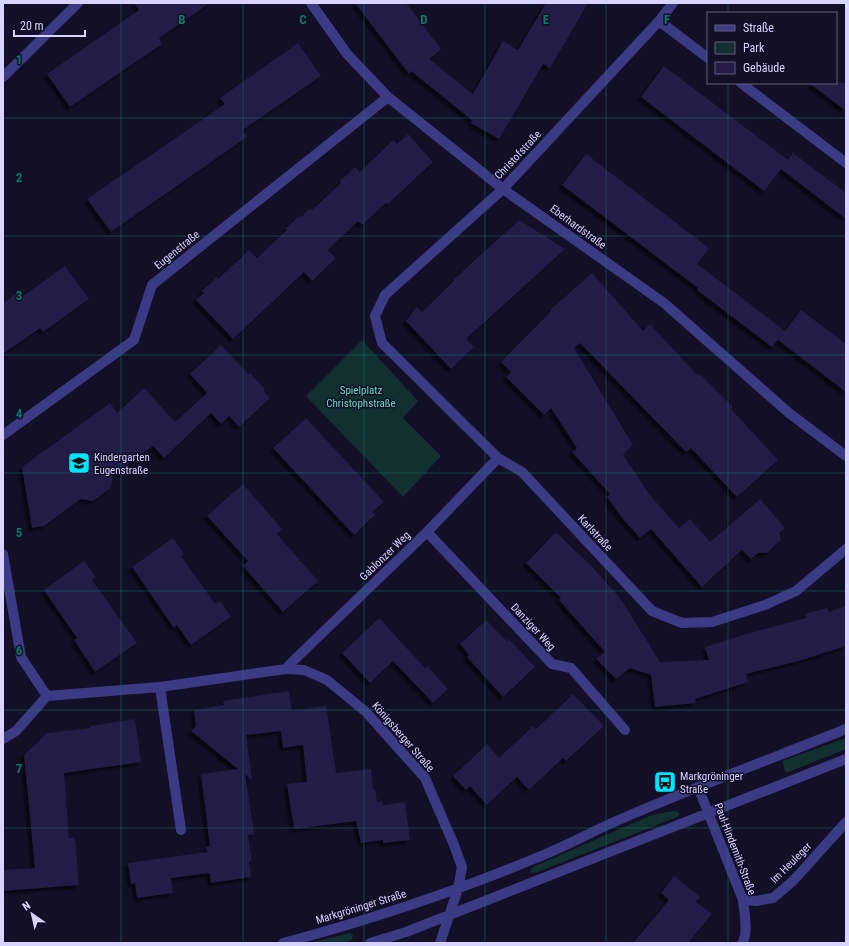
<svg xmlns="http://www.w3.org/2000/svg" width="849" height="946" font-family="'Roboto Condensed',sans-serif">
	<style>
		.green { fill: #12302f }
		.building { fill: #241b47; filter: url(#shadow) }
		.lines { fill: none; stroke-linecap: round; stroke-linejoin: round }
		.minor { stroke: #3d3a85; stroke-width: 10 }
		.grid { fill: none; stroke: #0f766e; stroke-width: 1; stroke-opacity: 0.55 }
		.labels { text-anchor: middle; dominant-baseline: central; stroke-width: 3; stroke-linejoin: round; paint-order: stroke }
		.street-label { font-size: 11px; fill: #d9d4ff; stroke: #130f26 }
		.park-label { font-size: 11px; fill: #5fe0c0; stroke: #130f26 }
		.poi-label { font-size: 11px; fill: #d9d4ff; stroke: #130f26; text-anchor: start }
		.grid-label { font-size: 13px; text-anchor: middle; font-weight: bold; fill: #0f766e; stroke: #130f26; stroke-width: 3; stroke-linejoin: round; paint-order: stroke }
	</style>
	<defs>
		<filter id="shadow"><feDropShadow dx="-3.5" dy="3.5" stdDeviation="1" flood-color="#0009"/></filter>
	</defs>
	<rect width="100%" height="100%" fill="#130f26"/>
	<path class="green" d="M362 340 418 401 403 418 441 456 403 497 306 396Z
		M846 738V749L786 773 782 761Z
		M676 811 679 813V815L677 817 538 872 532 873 530 871 532 868 535 866 652 815 667 812Z
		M350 933 353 935 352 939 344 943H310Z"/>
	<path class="building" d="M134 3H210L159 38 162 44 70 107 47 74 139 10Z
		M355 3H406L441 49 429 59 473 94 503 41 518 50 546 3H588L550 68 543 64 499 139 471 123 472 120 411 71 409 74Z
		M298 43 321 76 243 130 247 137 111 232 87 199 225 104 220 98Z
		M664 66 788 160 764 191 641 97Z
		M809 83H846V111Z
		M408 134 433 162 388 204 386 203 362 225 358 221 328 250 336 258 312 281 304 272 233 339 196 300 204 293 202 291 217 277 218 279 249 250 257 258 287 230 285 229 299 216 301 217 310 209 312 210 341 183 340 181 355 167 360 172 393 140 397 144Z
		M793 153 846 193V219L781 169Z
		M586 154 709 248 697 264 785 331 772 347 697 290 698 288 562 185Z
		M519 220 565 249 466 339 474 347 451 369 406 321 417 307 422 312 454 281 453 280Z
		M65 266 89 299 43 332 40 328 3 354V303L16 294 19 299Z
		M592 273 643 331 650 324 698 376 700 374 733 407 731 409 778 460 737 497 691 448 686 452 580 343 574 348 633 445 623 455 649 494 679 528 690 519 710 542 760 499 785 528 779 533 781 540 767 553H758L751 559 742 550 702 587 651 529 640 538 622 518 607 497 610 494 572 452 577 448 551 408 544 415 506 377 511 372 501 362 551 311 550 310Z
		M801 310 846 344V392L778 340Z
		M221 345 249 375 250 373 265 389 263 390 270 398 239 427 229 416 221 424 211 413 164 458 153 446 113 475 111 488 93 501 81 499 44 526 32 528 22 467 110 403 117 413 144 388 175 422 207 393 190 374Z
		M306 418 384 502 372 512 375 515 354 535 273 448Z
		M243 484 282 529 277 534 318 581 283 612 243 566 248 561 207 516Z
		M556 532 594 569 620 598 660 662 709 660 705 647 750 633 806 618 805 614 827 608 829 612 846 606V646L799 661 746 674 748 682 695 699 696 703 655 707 651 675 630 668 616 679 596 659 605 652 559 600 561 598 526 563Z
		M173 538 184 554 181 556 215 604 220 601 231 617 191 645 177 625 174 628 132 567Z
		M84 561 96 577 92 580 137 643 95 672 74 640 77 638 44 590Z
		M379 618 425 668 427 666 448 689 433 703 393 661 370 683 342 653Z
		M486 620 507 641 509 639 535 667 503 697 467 657 469 655 460 644Z
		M289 691 292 711 326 706 336 773 371 769 373 790H375L377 802 382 801 383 805 405 802 410 840 383 843V840L361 843 356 821 294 829 287 784 307 782 303 745 283 748 281 731 246 735 252 780 245 774 254 834 248 835 252 861 249 862 251 877 211 883 210 873 171 878 173 893 137 898 135 883 131 884 128 863 207 852 206 847 210 846 201 774 238 769 191 731 196 726 194 710 224 705 223 701Z
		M573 694 604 726 566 761 563 758 529 790 517 777 487 805 470 786 466 790 453 776 487 744 499 758 533 726 536 729Z
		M135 719 141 762 64 773 69 838H75L79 885 3 891V870L35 868 24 755 47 733 90 728V726Z
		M674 876 700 897 696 902 712 914 688 943H633L669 900 661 893Z"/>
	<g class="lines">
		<path class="minor" d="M311 3 347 54 388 97 503 189 664 303 789 413 846 456
			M673 3 659 21 503 189 385 295 375 316 382 343 498 458 522 472 652 611 682 623 712 622 765 605 796 591 846 549
			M659 21 708 58
			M3 77 78 3
			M741 83 846 163
			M3 435 134 340 152 285 388 97
			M427 532 552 664 571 668 625 730
			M3 554 21 657 47 696
			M286 669 291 663 427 532 498 458
			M160 687 181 830
			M3 739 16 731 47 696 160 687 286 669 304 670 327 680 366 712 425 778 454 845 462 867 458 889 440 943
			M698 787 743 900C744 911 749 934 742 943
			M743 900 756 901 773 898 793 881 846 822
			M283 943C369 920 454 892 536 858 565 847 592 831 621 819 695 787 771 759 846 729
			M370 943 406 932 846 759"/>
	</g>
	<path class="grid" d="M121 3V943M243 3V943M364 3V943M485 3V943M606 3V943M728 3V13M728 83V943M3 118H846M3 236H846M3 355H846M3 473H846M3 591H846M3 710H846M3 828H846"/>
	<defs>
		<g id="school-square" transform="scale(1.15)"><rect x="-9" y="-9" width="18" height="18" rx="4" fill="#00e5ff" stroke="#130f26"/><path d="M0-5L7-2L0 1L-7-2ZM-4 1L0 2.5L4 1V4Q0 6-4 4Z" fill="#111"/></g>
		<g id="bus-square" transform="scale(1.15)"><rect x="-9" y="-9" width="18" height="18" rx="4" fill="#00e5ff" stroke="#130f26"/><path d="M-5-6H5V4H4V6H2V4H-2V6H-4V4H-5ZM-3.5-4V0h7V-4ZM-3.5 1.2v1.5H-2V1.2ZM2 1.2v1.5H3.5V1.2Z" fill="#111"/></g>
	</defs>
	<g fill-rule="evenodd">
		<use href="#school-square" x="79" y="463"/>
		<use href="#bus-square" x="665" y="782"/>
	</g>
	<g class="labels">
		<g class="street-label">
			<text transform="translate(518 155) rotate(-47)">Christofstraße</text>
			<text transform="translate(578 227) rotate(36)">Eberhardstraße</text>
			<text transform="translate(177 250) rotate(-39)">Eugenstraße</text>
			<text transform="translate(595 533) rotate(47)">Karlstraße</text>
			<text transform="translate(385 556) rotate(-44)">Gablonzer Weg</text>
			<text transform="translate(533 627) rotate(47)">Danziger Weg</text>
			<text transform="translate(403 737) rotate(49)">Königsberger Straße</text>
			<text transform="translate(735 849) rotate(69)">Paul-Hindemith-Straße</text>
			<text transform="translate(791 863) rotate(-45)">Im Heuleger</text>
			<text transform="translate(361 907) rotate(-17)">Markgröninger Straße</text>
		</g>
		<g class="park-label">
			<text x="361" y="390">Spielplatz<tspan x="361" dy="13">Christophstraße</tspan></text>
		</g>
		<g class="poi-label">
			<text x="94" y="457">Kindergarten<tspan x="94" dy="13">Eugenstraße</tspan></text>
			<text x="680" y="776">Markgröninger<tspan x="680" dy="13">Straße</tspan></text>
		</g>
	</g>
	<g class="grid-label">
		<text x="182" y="24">B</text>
		<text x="303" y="24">C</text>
		<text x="424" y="24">D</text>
		<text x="546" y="24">E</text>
		<text x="667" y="24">F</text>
		<text x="19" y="64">1</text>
		<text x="19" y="182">2</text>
		<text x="19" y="300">3</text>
		<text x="19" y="418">4</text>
		<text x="19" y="537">5</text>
		<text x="19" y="655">6</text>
		<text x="19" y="773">7</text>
	</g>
	<rect width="849" height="946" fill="none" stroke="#d9d4ff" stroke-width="8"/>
	<rect x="707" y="12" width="130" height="72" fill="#130f26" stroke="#625e7d"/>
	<rect x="715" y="25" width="20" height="6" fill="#3d3a85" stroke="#625e7d"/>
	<text x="743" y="32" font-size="12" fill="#d9d4ff">Straße</text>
	<rect x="715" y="42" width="20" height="12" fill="#12302f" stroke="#625e7d"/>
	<text x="743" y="52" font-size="12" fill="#d9d4ff">Park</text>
	<rect x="715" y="62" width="20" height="12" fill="#241b47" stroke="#625e7d"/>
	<text x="743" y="72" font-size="12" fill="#d9d4ff">Gebäude</text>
	<g transform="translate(32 914) rotate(326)" stroke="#130f26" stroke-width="3" paint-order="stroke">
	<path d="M0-3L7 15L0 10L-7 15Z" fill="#d9d4ff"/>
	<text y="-6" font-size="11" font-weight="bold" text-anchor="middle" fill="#d9d4ff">N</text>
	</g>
	<path d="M14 30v6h71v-6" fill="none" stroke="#d9d4ff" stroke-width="2"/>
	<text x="20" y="30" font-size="12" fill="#d9d4ff" stroke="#130f26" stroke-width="3" paint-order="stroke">20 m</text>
</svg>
